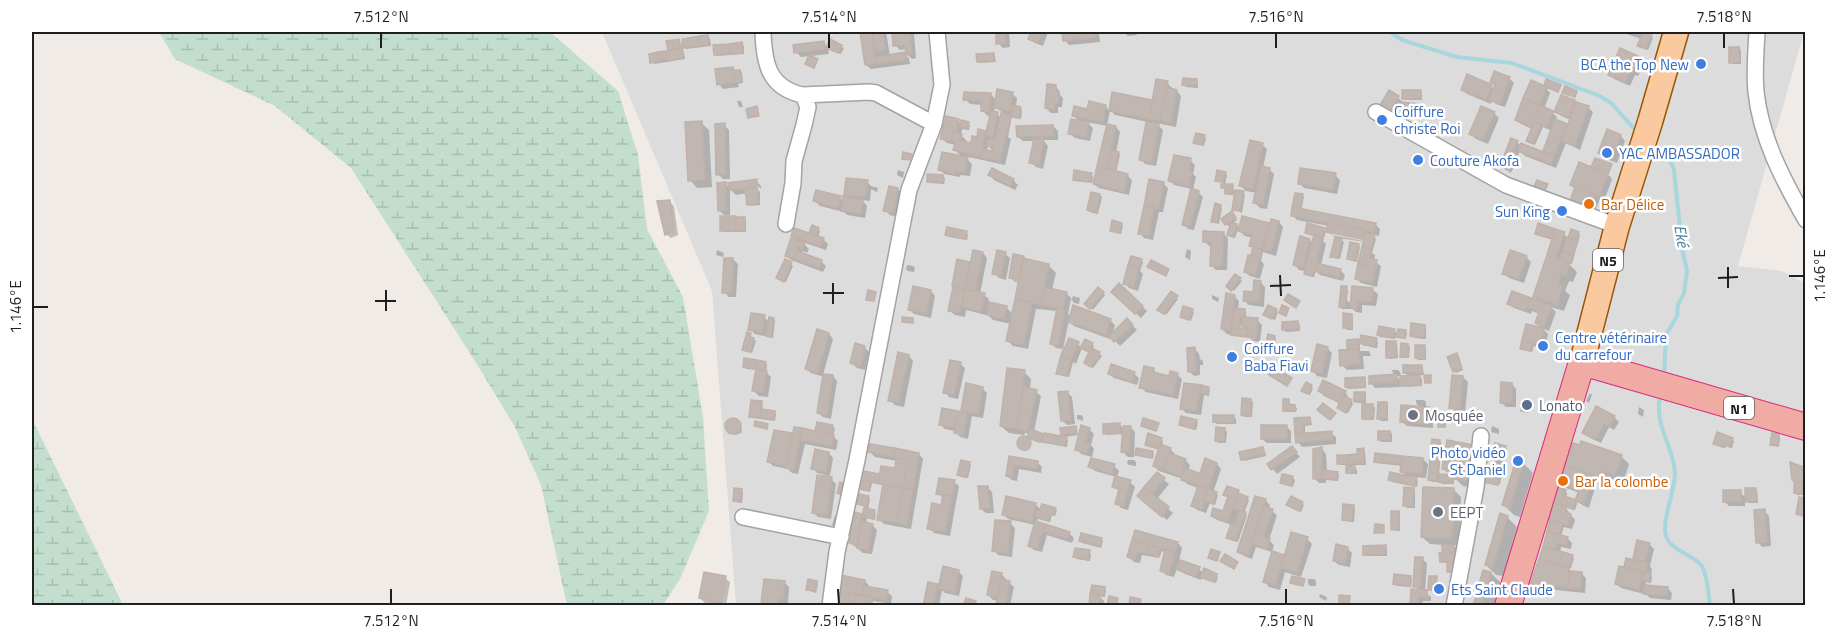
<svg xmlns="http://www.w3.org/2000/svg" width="1837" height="637" font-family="'Titillium Web',sans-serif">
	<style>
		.residential { fill: #dddcdc }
		.wetland { fill: url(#wetland-marsh) }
		.shadow { fill: #0003; fill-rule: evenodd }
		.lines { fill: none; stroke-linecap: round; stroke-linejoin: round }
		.stream { stroke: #a7d7dd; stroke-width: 4 }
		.building { fill: #c1b7b2; stroke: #c1b1a8; stroke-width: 1.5 }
		.minor-casing { stroke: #a3a3a3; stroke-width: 18 }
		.primary-casing { stroke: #995602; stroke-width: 27 }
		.trunk-casing { stroke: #d92878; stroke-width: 28 }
		.minor { stroke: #fff; stroke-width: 15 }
		.primary { stroke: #fbc9a0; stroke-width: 24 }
		.trunk { stroke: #f0aca4; stroke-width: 26 }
		.ticks { fill: none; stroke: #1f1f1f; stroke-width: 2 }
		.shop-dot { fill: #3f7fe0; stroke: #fff; stroke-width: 2 }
		.food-dot { fill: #e8710a; stroke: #fff; stroke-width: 2 }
		.service-dot { fill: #5c6f8a; stroke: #fff; stroke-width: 2 }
		.worship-dot { fill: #6b7280; stroke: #fff; stroke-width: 2 }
		.labels { text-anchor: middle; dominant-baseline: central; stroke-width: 5; stroke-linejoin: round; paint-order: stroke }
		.shield { fill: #fff; stroke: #626262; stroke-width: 1.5 }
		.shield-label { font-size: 14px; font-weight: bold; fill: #1f1f1f }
		.shop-label { font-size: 15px; fill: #366cbe; stroke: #fff; text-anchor: start }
		.food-label { font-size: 15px; fill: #c56008; stroke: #fff; text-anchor: start }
		.service-label { font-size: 15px; fill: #4e5e75; stroke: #fff; text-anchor: start }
		.worship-label { font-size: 15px; fill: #5b616d; stroke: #fff; text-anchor: start }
		.water-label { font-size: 16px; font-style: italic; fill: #467c9e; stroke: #fff }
		.neatline { fill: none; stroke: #1f1f1f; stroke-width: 2 }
		.ticks-label { font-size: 15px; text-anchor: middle; fill: #1f1f1f }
	</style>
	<defs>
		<pattern id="wetland-marsh" width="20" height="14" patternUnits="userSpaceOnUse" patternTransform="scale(1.5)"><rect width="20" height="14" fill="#c3dece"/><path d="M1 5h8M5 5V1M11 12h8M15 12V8" fill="none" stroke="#a7beb0"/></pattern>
	</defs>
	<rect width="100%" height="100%" fill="#f0ebe6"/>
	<path class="residential" d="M602 32H1804L1738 266 1782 271 1805 283V605H736L712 291Z"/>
	<path class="wetland" d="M159 32H550L618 91 638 155 647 229 683 297 703 417 709 511 680 579 663 605H567L541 485 515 427 475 361 351 168 275 106 175 59Z
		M32 421 37 429 123 605H32Z"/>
	<path class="shadow" d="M862 32H886L890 56 904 54 908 58 907 49 900 50 895 45 894 32H911L914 34 916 58 912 59 908 55 910 64 871 69 866 65Z
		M978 32H993V33L980 34Z
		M996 32H1009L1010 47 1003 48 998 43 997 32Z
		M1032 32H1048L1043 46 1035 43 1030 39Z
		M1064 32H1096L1099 34 1100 42 1069 45 1065 40Z
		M1123 32H1136L1137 35 1128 36Z
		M1621 32H1641L1651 36 1653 38 1648 50 1641 47V39Z
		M708 37 710 39 711 46 686 49 684 47Z
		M679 41 681 43 685 59 654 64 652 62 650 55 669 52 668 43Z
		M830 41 844 48 841 54 828 49 829 54 801 57 796 52 823 43 828 47Z
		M742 44 744 46V54L717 56 715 54Z
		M1739 48 1741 50V64H1733L1731 62Z
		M993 54 995 56 996 62 980 63 978 62Z
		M1639 58 1644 63 1638 76 1635 75 1630 86 1614 79 1609 74Z
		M732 68 736 72 740 71 742 73 743 83 738 84 739 87 723 89 719 84Z
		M1509 78 1514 83 1505 107 1496 104 1492 100 1491 104 1467 94 1462 89 1491 86 1495 90 1496 86 1492 81Z
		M1196 81 1198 83V88L1186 87 1184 85Z
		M1167 83 1172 88 1171 90 1177 91 1181 96 1176 127 1156 123 1163 130 1156 166 1145 164 1141 159 1148 122 1115 115 1111 111 1114 94 1153 102Z
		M1056 87 1060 92V95L1063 98 1062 107H1058V113H1051L1046 108Z
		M1545 87 1550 93 1544 109 1552 112 1557 117 1556 121 1568 127 1571 120 1561 116 1556 111 1574 102 1577 105 1589 108 1593 112 1580 150 1566 143 1556 168 1525 156 1520 151 1517 158 1520 160 1519 164 1515 163 1511 173 1506 170 1502 166 1517 142 1522 147 1543 153 1552 131 1543 127 1535 145 1528 141 1532 129 1521 124 1516 119Z
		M1420 91 1422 93V100H1406L1404 98Z
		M1390 92 1403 102 1397 113 1403 118 1402 120 1381 107Z
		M990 94 997 100 1012 94 1017 98 1016 107 1022 110 1021 119 1012 116 1008 137 1011 139 1005 165 964 156 972 164 970 176 960 175V177L944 174 940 169 963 158 955 150 956 145 947 143 942 139 958 121 961 124 968 123 970 125 969 130 962 129 961 135 966 140 965 143 972 145 978 139 980 131 987 133 991 116H988L983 111V105L970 104 965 99ZM995 107 1003 113 1002 118 994 113ZM988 146 995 153 987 151Z
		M737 101H741L743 107H739Z
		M1417 105 1419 107 1418 113 1405 111 1403 109Z
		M1105 106 1110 111 1107 125 1116 127 1120 132 1116 153 1120 155 1116 172 1127 175 1132 180 1129 195 1099 188 1094 184 1108 126 1086 122 1093 128 1090 141 1075 138 1070 134 1080 122 1074 116Z
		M1494 113 1499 118 1488 144 1476 139 1471 134Z
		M701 123 709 130 712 187 697 188 690 180Z
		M724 125 729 130 730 179H723L718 174Z
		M1053 126 1058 131V140H1043L1048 146 1043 169 1036 167 1031 162 1035 141H1023L1018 137Z
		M1608 131 1621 136 1625 141 1617 163 1604 158 1599 153Z
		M1204 136 1206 138 1204 146 1195 142Z
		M1262 145 1267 149 1263 168 1269 169 1274 174 1267 209 1260 208 1255 203 1257 193 1246 191 1241 186Z
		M1190 160 1195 165 1193 174 1196 177 1193 190 1198 192 1203 197 1194 230 1188 229 1184 224 1192 189 1174 185 1170 180Z
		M898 170 904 172 903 178 897 175Z
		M1593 170 1610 176 1612 180 1604 200 1600 199 1593 216 1572 185Z
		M1225 173 1227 175 1225 185H1232L1234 191 1245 195 1242 213 1233 209 1236 195H1229L1226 189 1223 187V183L1217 180Z
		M990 175 1013 180 1018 185 1015 190 994 180Z
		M1091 175 1093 177 1092 183 1076 181 1074 179Z
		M1335 175 1340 180 1337 194 1304 188 1300 184Z
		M943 176 945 178 944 184 930 183 928 181Z
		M1150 180 1163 183 1168 188 1163 212H1159L1153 240 1144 238 1140 233Z
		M756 181 761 186V189L756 184V188L760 192V205L751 206 749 204 747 193 736 195 730 189V215H724L719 210 725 184 731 189Z
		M867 182 871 186 878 188 877 192 871 189 870 201 862 200 867 206 865 218 847 215 844 212 820 206 815 201 840 198 844 202 850 199 846 194Z
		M898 189 902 194 897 217 890 215 885 210Z
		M1100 195 1102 197 1098 214 1090 212 1088 210Z
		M1302 195 1304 197 1301 211 1375 224 1380 229 1379 236 1371 234 1376 239 1372 253 1375 255 1374 261 1381 266 1377 287 1361 283 1356 278 1365 242 1339 238 1344 242 1340 259 1334 258 1332 256 1336 237 1333 236 1328 232 1329 226 1297 220 1292 215ZM1331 231 1370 239 1369 242 1331 235Z
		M669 201 674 206 678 235 671 238 666 234Z
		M1220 206 1222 208 1219 224 1213 221Z
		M1234 215 1237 220 1228 226 1226 224Z
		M744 218 746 220V232H723L721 230Z
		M1243 218 1271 226 1272 221 1279 222 1283 227 1276 256 1263 252 1261 261 1264 264 1260 279 1250 276 1245 272 1256 258 1252 255 1254 249 1251 246 1253 238 1245 236 1238 229 1235 238 1231 236 1237 225 1241 229Z
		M1121 224 1123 226 1121 234 1111 230Z
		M818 229 820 231 818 238 823 239 828 244 826 250 802 242 809 249 807 253 803 251 801 254 821 261 826 266 823 272 791 260 787 256 800 243 793 236 815 237Z
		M1324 229 1326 231 1323 241 1326 244 1321 265 1340 270 1345 275 1343 281 1320 275 1316 271 1314 277 1308 276 1306 274V271L1299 270 1295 265 1310 240 1313 244 1315 236 1306 233Z
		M966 233 968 235 967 240 949 237 947 235Z
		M1223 233 1228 238 1227 270H1216L1211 265 1212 246H1209L1204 241Z
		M1537 233 1564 234 1569 239 1578 233 1580 235 1572 264 1567 262 1577 272 1573 282 1569 281 1565 291 1570 295 1564 311 1551 307 1556 312 1549 331 1541 328 1537 323 1540 314 1532 311 1531 314 1514 308 1509 303 1513 293 1542 304 1534 296 1553 240Z
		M1358 245 1360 247 1357 262 1350 260 1348 258Z
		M1187 249 1191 251 1190 260 1185 257Z
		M717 250 724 253 723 257 716 255Z
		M983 253 987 258 980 294 984 295 989 299 988 303 1006 307 1013 314 1020 283 1015 282 1010 277 1026 260 1048 265 1056 273 1052 290 1066 293 1072 299 1073 296 1080 298 1079 304 1074 303 1071 299 1068 314 1071 317 1110 320 1115 325 1112 335 1127 320 1137 330 1120 346 1111 336 1110 339 1074 326 1069 320 1063 349 1056 348 1051 343 1058 311 1036 309 1028 349 1013 346 1008 341 1011 324 993 320 986 313V315L966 310 965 317 955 315 950 311 958 261 972 264ZM1014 277 1026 283 1014 280Z
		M1005 254 1010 258 1006 280 999 278 994 273Z
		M1526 257 1531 262 1524 283 1509 278 1504 273Z
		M733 259 738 264 736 297H729L724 292Z
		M1141 260 1143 262 1140 271 1143 274 1138 291 1129 288 1125 283Z
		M785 261 793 266 786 282 780 280Z
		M907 265 913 266 915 268 914 272 908 271 906 269Z
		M1235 276 1242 281 1234 291 1228 286Z
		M1260 282 1265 287 1264 307 1249 305 1244 301 1254 294Z
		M1119 285 1147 311 1141 318 1113 292Z
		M1346 288 1348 290 1347 301 1352 303 1373 290 1378 294 1376 306 1362 305V313L1356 312 1353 309H1342L1340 307Z
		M1098 289 1105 295 1093 310 1086 303Z
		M931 291 935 296 931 318 914 314 909 309Z
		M1172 293 1178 299 1166 315 1159 309Z
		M1212 295 1219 298 1218 302 1212 299Z
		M1234 296 1239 301 1238 309 1244 310 1246 312V319L1257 320 1262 325 1260 342 1253 341 1250 338 1254 339 1255 336 1234 334V336L1227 334 1222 329ZM1241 324 1247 330H1240Z
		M1192 310 1194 312 1191 321 1182 316Z
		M1276 310 1278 312 1275 320 1267 316Z
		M1351 315 1353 317V330H1347L1345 328Z
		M764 317 769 322 773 319 775 321 773 338 755 334 750 329Z
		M1298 323 1300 325V331L1286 332 1284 330Z
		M1424 326 1426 328V339L1414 338 1412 336Z
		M1527 326 1543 329 1548 334 1545 348 1534 346 1532 352 1522 348Z
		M1394 330 1398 335 1405 331 1407 333 1406 339 1400 338 1396 334 1395 339 1380 337 1378 335Z
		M748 334 756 341 752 353 744 349Z
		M829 334 833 339 823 375 833 376 837 381 831 419 823 417 818 413 824 377 811 373 807 369Z
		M1274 337 1276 339 1273 354 1267 353 1265 351Z
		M1070 340 1082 347 1092 344 1094 346 1092 350 1102 356 1093 368 1085 363 1089 354H1096L1082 348 1076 364 1073 362 1069 377 1060 375 1058 373Z
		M1358 340 1360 342V351H1369L1371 356H1363L1364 369 1347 370 1342 365 1349 351 1348 341Z
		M1376 340 1378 342 1377 348 1362 345 1360 343Z
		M1395 342 1397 344 1398 358 1390 359 1388 357Z
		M1408 345 1410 347 1409 358H1403L1401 356Z
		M864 347 869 352 865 370 857 368 852 363Z
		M1424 347 1426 349V360H1418L1416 358Z
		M1327 348 1332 353 1327 378 1317 376 1313 371Z
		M1195 349 1199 354 1200 359 1203 361V365H1200V375L1194 376 1189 371Z
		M909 356 913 361 904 407 895 405 890 400Z
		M1458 357 1463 370 1456 373 1454 371Z
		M765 363 767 365 766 372 771 377 768 397 759 396 754 391 757 370 746 369 744 367Z
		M960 364 965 368 958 399 949 397 945 392Z
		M1421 367 1423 369 1424 375H1417L1422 379V386L1404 387 1401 384V387L1375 388 1371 383 1394 376 1392 370H1398L1400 372 1401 376H1396L1402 382 1409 377 1405 373Z
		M1153 369 1158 374 1170 378 1177 375 1182 379 1178 399 1146 392 1141 387Z
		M1024 372 1031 379 1030 390 1036 392 1041 396 1034 432 1045 438H1066L1068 440 1067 447 1046 443 1043 440 1042 443 1031 438 1030 434 1025 433 1024 435 1009 433 1001 426Z
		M1109 373 1134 374 1139 378 1137 385 1114 378Z
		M1463 377 1468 382 1465 413 1456 412 1451 407Z
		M1364 379 1366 381V388L1348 389 1346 387Z
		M1306 384 1313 388 1310 395 1305 392Z
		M1512 384 1516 389V407H1506L1501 402Z
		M967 385 982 388 987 393 983 418 972 416 968 439 960 437 955 431 945 429 940 424 943 410 962 413Z
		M1185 385 1208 388 1210 390 1209 396 1204 395 1201 415 1186 413 1181 408Z
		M1320 391 1345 392 1353 404 1348 413 1341 410V404L1324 396Z
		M1067 392 1072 397 1075 424 1067 425 1062 420Z
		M1364 393 1366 395V405L1373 406 1375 408 1374 420H1365L1363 418 1364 403H1358L1356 401Z
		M1590 393 1592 395 1589 403 1586 401Z
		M1251 400 1253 402 1252 417H1244L1242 415Z
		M1416 400H1424L1426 402V408H1429L1433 413V428L1407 426 1402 422 1421 408 1416 403Z
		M1288 401 1290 406 1297 408 1296 412H1286L1284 410Z
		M761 402 763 404 762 410 774 412 776 414 775 421 753 418 751 416Z
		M1386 403 1388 405V421H1381L1379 419Z
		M1639 407 1644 410 1643 417 1638 414Z
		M1077 415H1081L1083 417V421L1077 419Z
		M1234 417 1236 419V424H1217L1215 422Z
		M1614 417 1619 422 1614 430 1609 427 1601 443 1589 437 1584 432Z
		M1309 419 1312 425 1305 426V435L1331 433 1336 437V444L1302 447 1298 442 1296 420Z
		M733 420 739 423 742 429 741 433 735 435 727 428V424Z
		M1196 421 1198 423 1196 430 1181 425Z
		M1120 425 1124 430 1130 427 1135 432 1134 457H1128L1123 452 1124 434 1107 435 1105 433Z
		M1286 426 1291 431V443H1267L1262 439Z
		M1492 426 1499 429V434L1491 432Z
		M833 427 835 428 833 436 838 441 836 450 805 444 798 474 792 473 788 469 773 466 769 462 775 432 793 435 795 428 820 434Z
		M1075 428 1078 435 1064 437 1062 435Z
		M1089 429 1094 434 1091 445 1094 449 1092 457 1081 454 1077 449Z
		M1225 430 1227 432 1226 443H1218L1216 441Z
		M1390 432 1392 434V442H1381L1379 440Z
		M1778 435 1780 437 1779 447 1774 446 1772 444Z
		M1019 445a6 6 0 1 1 12 0a6 6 0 1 1-12 0Z
		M1161 439 1163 441 1162 446 1170 449 1175 454 1174 457 1185 460 1190 465 1188 471 1201 475 1206 460 1217 464 1221 469 1213 493 1218 495 1215 505 1210 503 1206 513 1197 510 1193 506 1198 488 1187 484 1183 479 1159 471 1154 466 1160 450 1146 444Z
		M1732 439 1734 441 1732 448 1726 446 1725 448 1717 445Z
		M1440 442 1442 444 1440 458 1434 457 1432 455Z
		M1574 445 1621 456 1629 464 1623 483 1608 478 1606 484 1597 481 1589 508 1582 505 1578 501 1575 510 1564 506 1575 520 1572 529 1564 527 1561 536 1567 538 1572 543 1571 549 1561 547 1560 553 1574 558 1571 568 1567 567 1572 573H1581L1586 578 1585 593 1537 588 1532 584 1552 521 1565 491 1567 493 1566 498 1577 503 1580 493 1566 488 1561 483Z
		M1473 446 1475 488 1463 486 1454 477V484H1442L1438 480V482H1432L1430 480 1438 460 1440 462 1439 476H1451L1444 469Z
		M1505 447 1507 449 1505 457 1494 453Z
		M1262 448 1266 456 1244 461 1242 459Z
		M1292 448 1300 457 1277 474 1269 464Z
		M1322 449 1326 454 1327 472 1337 473 1339 475 1338 481 1326 480V483H1319L1315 479Z
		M1363 450 1365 452 1366 465H1352L1357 470V474H1349L1347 472V465H1341L1339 463 1358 456Z
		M870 452 919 454 923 459 911 529 884 524 879 519 884 488 882 485 872 483 870 492 861 489 864 473 879 476 896 470 897 461 875 457Z
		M1152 452 1154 454 1153 459 1138 456 1136 454Z
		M829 453 833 458 830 476 817 473 813 468Z
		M1376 455 1423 459 1428 464 1426 478 1414 477 1418 481 1417 487 1392 482 1390 480 1407 477 1402 471V466L1377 463 1375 461Z
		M1010 458 1037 462 1042 467 1041 473 1019 469 1017 481 1012 480 1007 476Z
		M1494 458 1503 461 1502 465 1497 464 1503 470 1500 484 1484 481 1493 473 1494 467H1499L1494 462Z
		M1128 460H1134L1136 462V466L1129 465 1127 463Z
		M969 463 971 465 968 478 961 477 959 475Z
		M1523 463 1533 473 1520 517 1514 515 1504 505Z
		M1090 466H1114L1119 471 1117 478 1130 482 1135 487 1128 510 1121 508 1117 503 1119 491 1114 486 1116 477 1095 471Z
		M1806 469V487L1803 486V495H1797L1795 493V481Z
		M1157 474 1169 484 1157 499 1173 513 1167 520 1139 496Z
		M1293 478 1295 480 1293 487 1281 483Z
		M831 479 836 484 831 519 818 517 813 512Z
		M954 482 959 486 950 536 934 533 929 528 943 507V498L938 493Z
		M987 487 992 492 994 513H986L981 509Z
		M1413 489 1415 491V508H1407L1405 506Z
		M1453 489 1461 497 1459 546 1453 545 1456 548V573H1450L1448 571V563H1443L1441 561 1444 555V545L1430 544 1422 537Z
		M1755 489 1757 491 1758 503H1749L1745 499V506H1729L1724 501 1740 492 1747 499Z
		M741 490 743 492 742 503 736 502 734 500Z
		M1238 491 1239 495 1249 500 1244 513 1247 515 1238 542 1227 538 1232 525 1217 520 1212 515 1223 513 1229 497 1225 495Z
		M868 497 870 499 868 510 876 513 875 520 867 518 866 524 872 525 877 530 872 554 863 553 851 543 856 514 864 515 865 507 858 504Z
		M1292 498 1304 505 1301 512 1290 506Z
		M1265 500 1270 505 1269 509 1277 515 1269 540 1274 545 1272 552 1256 547 1252 559 1244 556 1239 552Z
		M1035 504 1040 509H1055L1057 511 1055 516 1052 515 1050 522 1038 518 1037 523 1069 533 1074 538 1072 543 1047 535 1042 552 1034 550 1029 545 1035 525 1008 519 1003 514Z
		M1353 506 1355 508 1354 522 1345 521 1343 519Z
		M1764 511 1769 516 1771 546 1762 547 1758 542Z
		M1398 512 1400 514V531H1395L1393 529Z
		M835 515 838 517 837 528 832 525Z
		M1507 517 1517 527 1503 576 1496 575 1486 565Z
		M1010 523 1015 528 1012 557 998 555 994 550Z
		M1136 531 1178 543 1182 548 1179 561 1199 569 1203 573 1216 575 1218 577 1216 583 1202 577 1201 580 1183 573 1177 568 1174 577 1166 575 1161 570 1166 552 1162 551 1159 558 1142 555 1140 563 1134 562 1129 557Z
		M1101 539 1103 541 1101 548 1082 543 1080 541Z
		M1307 539 1312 544 1301 577 1285 572 1280 590 1269 587 1265 582 1273 553 1285 557Z
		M1638 542 1649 544 1654 549 1650 566 1652 569 1651 575 1652 577 1651 583 1646 582 1645 587 1667 588 1672 593 1671 600 1650 598 1644 592V594L1621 588 1616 583 1625 569 1627 559 1634 561Z
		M1385 547 1387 549V556H1367L1365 554Z
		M1347 548 1352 553 1350 567 1339 565 1334 561Z
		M1089 552 1091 554 1090 561 1077 559 1075 557Z
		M1422 559 1427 563 1425 592 1431 597V601H1423V606H1411L1420 591 1415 586Z
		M958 571 963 576 959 596 945 593 942 590 939 606H925L937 586 940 588Z
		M1484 572 1491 573 1501 583 1494 606H1475Z
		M1001 574 1006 579 1005 582 1009 583 1014 587 1010 606H998L999 601 993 600 988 595Z
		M1410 577 1412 579 1411 587 1397 586 1395 584Z
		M725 578 730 582 726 606 705 603 700 598Z
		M1436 578 1438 584 1444 586V592L1432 591 1430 589Z
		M1308 579H1314L1316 581V586H1310L1308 584Z
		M865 581 869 586V588L887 592 892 596 891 604 873 601 872 606H845L837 603Z
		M784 582 789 587 788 603H783L782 606H765L763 603Z
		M816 582 818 584 816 593 810 591 808 589Z
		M1104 588 1106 590 1105 597 1099 596 1104 601V606H1090Z
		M1320 594 1327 597 1326 601 1319 597Z"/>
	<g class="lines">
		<path class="stream" d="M1390 32 1402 40 1457 57 1512 63 1600 96 1612 104 1638 133
			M1650 144 1670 160 1674 170 1682 248 1687 271 1684 293 1678 305 1677 316 1666 335 1664 376
			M1660 395C1654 426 1672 443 1675 472 1676 489 1661 521 1666 536 1670 550 1692 554 1701 565 1707 572 1709 596 1710 606"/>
	</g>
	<path class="building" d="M860 32H872L876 64 865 65Z
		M872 32H883L886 50 874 52Z
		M892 32H910L912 54 906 55 905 45 893 46Z
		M996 32H1005L1006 43 996 44Z
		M1031 32H1042L1038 43 1028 39Z
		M1062 32H1095L1096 38 1063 41Z
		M1643 32 1652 34 1646 49 1637 46Z
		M708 35 709 45 701 46 700 36Z
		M700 36 701 46 683 48 682 39Z
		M679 39 681 48 674 49 673 40Z
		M830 39 842 45 839 53 826 48Z
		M673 40 674 49 668 50 666 41Z
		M824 41 825 49 794 53 793 45Z
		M742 42 743 53 729 54V44Z
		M729 44V54L714 55 713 45Z
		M1729 47H1739L1740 62 1729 63Z
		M682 48 684 57 668 61 666 51Z
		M1620 48 1640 57 1633 73 1630 71 1625 82 1608 75Z
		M666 51 667 59 660 61 658 52Z
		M658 52 660 61 650 63 649 54Z
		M905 52 906 60 876 64 875 57Z
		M994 53V61L977 62 976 54Z
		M809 55 818 59 814 68 805 64Z
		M733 67 735 82 717 85 715 69Z
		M733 70H740L742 82H735Z
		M1494 71 1510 77 1500 104 1489 100 1495 84 1490 82Z
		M1467 74 1492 85 1486 100 1461 90Z
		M1183 78 1197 79V86L1182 85Z
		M1156 79 1168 81 1160 121 1149 119Z
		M1546 79 1561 85 1558 92 1544 86Z
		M1531 80 1547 87 1539 105 1523 98Z
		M1047 84 1056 85V91L1059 92 1058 103H1054V109L1045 108Z
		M1565 86 1577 91 1575 97 1562 93Z
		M1167 87 1177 90 1171 123 1160 121Z
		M997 89 1013 92 1010 111 994 108Z
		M1389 90 1399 96 1389 113 1379 107Z
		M1402 90H1421V99H1402Z
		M964 92 991 93 990 112 981 111V101L963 100Z
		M1112 92 1152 100 1149 119 1109 111Z
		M1561 95 1575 100 1569 117 1554 112Z
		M1523 98 1540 105 1532 127 1515 120Z
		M1089 101 1106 105 1103 122 1072 116 1074 106 1087 109Z
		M1402 102 1418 104 1417 112 1401 110Z
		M1576 102 1589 106 1575 146 1562 141Z
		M1012 105 1021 107 1019 118 1011 117Z
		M1540 105 1553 111 1547 127 1534 122Z
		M757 106 759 116 748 118 746 109Z
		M1481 106 1495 112 1483 140 1469 134Z
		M991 111 998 112 993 138 985 136Z
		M1001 113 1011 115 1007 133 997 131Z
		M946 116 959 119 956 133 953 132 951 141 940 139Z
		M1071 119 1089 122 1086 137 1068 134Z
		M1555 119 1567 124 1554 156 1543 151Z
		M961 120 969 122 968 129 959 127Z
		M702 121 705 180 688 181 685 122Z
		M1146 122 1159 124 1152 163 1139 160Z
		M1534 122 1541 125 1533 144 1526 141Z
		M725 123 726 174 716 175 715 124Z
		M1107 124 1116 126 1107 168 1097 166Z
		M1053 125 1054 136 1017 137 1016 126Z
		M978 129 986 131 980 157 953 150 955 143 951 141 953 132 962 134 960 140 971 143 972 136 977 137Z
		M1607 129 1621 135 1612 159 1598 153Z
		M997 131 1007 133 1000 161 980 157 982 149 992 151 993 147 986 146 988 139 995 140Z
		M1196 133 1205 135 1202 145 1193 143Z
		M1034 138 1044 139 1039 165 1029 163Z
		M1511 138 1518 141 1513 153 1516 154 1514 161 1510 159 1506 169 1500 166Z
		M1250 140 1263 143 1253 189 1239 186Z
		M1521 143 1554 156 1551 164 1518 151Z
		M1111 150 1119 152 1115 170 1107 168Z
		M903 152 912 154 910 160 902 159Z
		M942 152 968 157 965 172 956 171 955 174 938 170Z
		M1174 155 1191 158 1189 170 1192 171 1189 186 1168 181Z
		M1595 158 1612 164 1608 174 1591 167Z
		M1579 162 1608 174 1599 197 1570 185Z
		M1097 166 1128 174 1124 192 1093 184Z
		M1261 166 1270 168 1263 205 1253 203Z
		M992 168 1014 179 1010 186 988 175Z
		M1300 168 1336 173 1333 190 1298 184Z
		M1074 170 1092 173 1090 182 1073 180Z
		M1217 170 1226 172 1223 182 1215 181Z
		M927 174 943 175V182H927Z
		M846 178 868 180 866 197 844 195Z
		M757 179V187L729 190 728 183Z
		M1149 179 1164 182 1159 208 1144 206Z
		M1537 180 1548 184 1543 194 1532 190Z
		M726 182V210L718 211 717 183Z
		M1221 184H1233V194H1225V188H1221Z
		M889 186 898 188 893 213 883 211Z
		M757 187 759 203 747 205 745 189Z
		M1575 187 1595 195 1588 212 1569 204Z
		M1191 188 1199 191 1190 227 1182 225Z
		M816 190 841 196 838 208 813 201Z
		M1235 190 1244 191 1240 211 1232 210Z
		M1091 192 1100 194 1096 213 1087 210Z
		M1295 193 1303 194 1300 209 1292 207Z
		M843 196 863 200 861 214 841 211Z
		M670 200 674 230 665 235 657 201Z
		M1215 203 1221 205 1217 223 1211 222Z
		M1144 206 1154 208 1149 236 1138 234Z
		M1292 207 1376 223 1374 232 1291 216Z
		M1232 211 1236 218 1225 225 1221 219Z
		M720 216H729V231H720Z
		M729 216H736V231H729Z
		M1242 216 1269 223 1262 249 1249 246 1252 235 1238 231Z
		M736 217H745V231H736Z
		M1271 219 1279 221 1271 252 1263 249Z
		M1112 220 1122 223 1119 233 1110 231Z
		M1231 222 1237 224 1233 237 1227 235Z
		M1307 223 1325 228 1322 238 1305 233Z
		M1328 223 1364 230 1362 239 1326 232Z
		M1538 223 1555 229 1552 239 1535 234Z
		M812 225 819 228 816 236 809 233Z
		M947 227 967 231 966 239 945 235Z
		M794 228 824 238 821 246 791 236Z
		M1555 229 1565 232 1556 258 1547 255Z
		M1571 229 1579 232 1576 241 1568 238Z
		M1203 231 1224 232 1222 266H1210L1211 242H1203Z
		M1365 233 1375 235 1371 249 1362 247Z
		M1314 235 1322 238 1316 263 1307 261Z
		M1300 236 1310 239 1303 268 1293 265Z
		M1335 237 1342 239 1338 258 1330 257Z
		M1567 237 1578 241 1573 255 1563 251Z
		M791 238 805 243 802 249 798 247 794 259 785 256Z
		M1350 242 1359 244 1356 261 1347 259Z
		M1253 247 1262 249 1260 258 1251 255Z
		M1362 247 1371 249 1369 258 1377 260 1376 267 1358 263Z
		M973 250 983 252 975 291 965 289Z
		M997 250 1006 252 1001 276 992 274Z
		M1510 250 1527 256 1519 279 1502 274Z
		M797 251 822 260 819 268 794 259Z
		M1563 251 1573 255 1570 263 1560 259Z
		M1013 254 1024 256 1019 280 1009 278Z
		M1248 255 1260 258 1255 275 1244 272Z
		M1547 255 1570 263 1566 276 1561 274 1558 285 1563 286 1557 305 1533 297Z
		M1131 256 1142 259 1139 268 1128 265Z
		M724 258H733L732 293H722Z
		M1023 258 1049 264 1041 305 1015 299Z
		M785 259 792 262 784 282 776 278Z
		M957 259 970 262 965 289 952 286Z
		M1151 260 1169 269 1166 276 1147 267Z
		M1307 261 1316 263 1312 276 1304 274Z
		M1316 263 1341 269 1339 277 1314 271Z
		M1358 263 1376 267 1372 283 1355 279Z
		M1128 265 1139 268 1134 287 1123 284Z
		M1235 274 1241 278 1231 291 1226 286Z
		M1254 280 1261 281 1259 302 1243 301 1244 291 1253 292Z
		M1119 283 1143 306 1135 314 1111 292Z
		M913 286 931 290 926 314 908 310Z
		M1341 286H1347L1345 308 1339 307Z
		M1352 286 1373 288 1372 302 1358 301 1357 309 1350 308Z
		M953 287 965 289 960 313 948 311Z
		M1044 287 1067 292 1063 309 1041 305Z
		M1098 287 1104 292 1090 309 1084 304Z
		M965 289 985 293 981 311 962 307Z
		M868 290 876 292 874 301 866 300Z
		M1171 291 1178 296 1164 314 1157 310Z
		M1512 291 1531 298 1526 311 1507 304Z
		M1226 293 1235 295 1230 331 1221 329Z
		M1288 294 1300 301 1296 308 1284 300Z
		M1531 298 1552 306 1544 327 1535 323 1539 312 1528 307Z
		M1015 299 1032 302 1024 345 1006 341Z
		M989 302 1007 306 1004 319 987 315Z
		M1073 305 1111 319 1106 335 1068 322Z
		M1268 305 1277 309 1272 319 1263 315Z
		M1282 305 1289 308 1286 316 1279 313Z
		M1183 306 1193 309 1189 320 1180 317Z
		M1057 308 1065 310 1058 346 1050 344Z
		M1234 308 1245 309 1244 317 1233 316Z
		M751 313 765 315 762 332 748 330Z
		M1343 313 1352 314V328H1343Z
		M1233 316 1240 317 1239 328H1232Z
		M769 317 774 318 771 337 766 336Z
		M902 317 913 318V323L902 322Z
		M1243 317 1258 318 1256 338 1247 337 1248 327H1242Z
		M1127 318 1133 325 1114 342 1109 336Z
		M1298 321 1299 329 1282 330V322Z
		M1411 323 1425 325 1424 338 1410 336Z
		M1526 324 1544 328 1540 344 1522 340Z
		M1379 326 1395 329 1393 338 1377 335Z
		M1232 328 1248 329 1247 337 1231 335Z
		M817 329 829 333 818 373 805 369Z
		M1398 329 1406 330 1405 338 1396 337Z
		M747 332 751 333 750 337 754 338 750 352 742 350Z
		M1268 334 1275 336 1271 353 1264 351Z
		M1361 335 1377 338 1375 347 1359 343Z
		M1069 338 1079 342 1071 360 1061 355Z
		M1085 339 1093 343 1089 352 1080 348Z
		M1358 339 1359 349H1347V340Z
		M1522 340 1532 343 1530 351 1520 349Z
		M1386 341H1396V357L1386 358Z
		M855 343 865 346 861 366 850 363Z
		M1401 343 1408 344V357H1400Z
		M1317 344 1328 347 1322 374 1311 371Z
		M1415 345H1425V359L1415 358Z
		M1195 347 1196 371 1188 372 1187 348Z
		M1091 348 1100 352 1097 361 1087 356Z
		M1359 349 1360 364 1340 366 1339 350Z
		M898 352 909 355 899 403 888 401Z
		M1457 353 1462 368 1453 372 1447 357Z
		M1061 355 1071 360 1067 376 1056 374Z
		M1087 356 1095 360 1091 367 1084 363Z
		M744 358 757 360 756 369 743 367Z
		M757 360 766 362 764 370 756 369Z
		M950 360 961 362 954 395 943 393Z
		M1111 364 1135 372 1132 382 1108 374Z
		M1403 365H1422V373H1403Z
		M1144 366 1154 368 1153 372 1169 376 1170 371 1178 373 1173 395 1139 388Z
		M1274 367 1292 378 1287 386 1269 375Z
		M1007 368 1025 370 1017 429 1000 426Z
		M756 369 767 371 763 393 752 391Z
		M823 374 833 375 827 415 817 413Z
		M1397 374V383L1369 384V376Z
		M1420 375 1421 385 1400 386V376Z
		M1424 375H1431V383H1425Z
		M1452 375 1463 376 1460 409 1449 408Z
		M1365 377V387H1345V378Z
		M1323 380 1346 391 1340 403 1318 391Z
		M1306 382 1312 385 1308 394 1301 391Z
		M1501 382 1512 383V403H1500Z
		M966 383 983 387 978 414 961 411Z
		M1184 383 1201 385 1196 411 1180 409Z
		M1201 385 1209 387 1208 394 1199 393Z
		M1023 386 1037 390 1028 431 1017 429Z
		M1068 391 1071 420 1061 421 1058 392Z
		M1354 392H1365V401L1354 402Z
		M1343 396 1352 400 1346 413 1337 408Z
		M1242 398 1251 399V416L1241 415Z
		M1283 399H1289V404L1295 405V411H1283Z
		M751 400 762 401 760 418 749 417Z
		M1378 402H1387V419H1377Z
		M1323 403 1336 413 1330 420 1317 410Z
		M1522 403H1529L1528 412 1521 411Z
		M1362 404H1373V419H1362Z
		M1401 405 1429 407 1428 424 1400 422Z
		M1596 406 1615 416 1609 427 1604 424 1596 440 1582 433Z
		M942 408 958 411 955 427 939 425Z
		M761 409 775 411 774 419 760 418Z
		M958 411 968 412 963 435 954 433Z
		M1213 415H1234V423L1213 422Z
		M1181 416 1197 420 1194 429 1179 425Z
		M1310 417 1311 424H1303L1304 433 1295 434 1294 418Z
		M1143 418 1159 423 1156 431 1141 426Z
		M1438 418 1446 419 1445 427H1438Z
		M725 426a8 8 0 1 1 16 0a8 8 0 1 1-16 0Z
		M755 421 768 424 767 429 754 426Z
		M817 422 833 425 832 435 815 431Z
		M1120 423V433L1103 434V424Z
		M1081 425 1090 428 1086 442 1090 443 1087 453 1075 450Z
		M1261 425H1287V439H1261Z
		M1076 426 1077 433 1061 435 1060 428Z
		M1123 426H1131L1129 453 1121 452Z
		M794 427 802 428 794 470 785 468Z
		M1216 427 1225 428 1224 442 1215 441Z
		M802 428 834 435 832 446 800 440Z
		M1031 429 1043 434 1039 442 1027 437Z
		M774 430 792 433 786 466 767 462Z
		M1332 431V439L1296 443 1295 434Z
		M1378 431H1390V440H1378Z
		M1717 432 1733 438 1730 447 1724 445 1723 447 1713 444Z
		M1044 433 1067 437 1065 446 1042 442Z
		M1148 433 1162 438 1158 449 1145 445Z
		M1772 433 1779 434 1778 446 1770 445Z
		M1017 443a7 7 0 1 1 14 0a7 7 0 1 1-14 0Z
		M1432 439 1440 440 1439 456H1430Z
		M1447 440 1474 445 1468 481 1454 479 1455 472 1442 469Z
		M1581 441 1622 455 1615 476 1601 471 1599 477 1565 466 1573 443 1580 445Z
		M1495 443 1506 446 1504 456 1493 454Z
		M870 444 895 448 893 457 868 452Z
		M1160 444 1171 448 1163 470 1153 466Z
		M1292 446 1297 452 1271 470 1267 464Z
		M1263 447 1265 454 1241 460 1239 452Z
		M1322 447V478L1313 479V449Z
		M895 448 919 453 913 489 903 488 908 460 893 457Z
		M1136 448 1153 451 1152 458 1135 455Z
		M1364 448V463L1347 464V455L1357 454V449Z
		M815 449 829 452 826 472 811 469Z
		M1169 453 1186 459 1181 476 1163 470Z
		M1375 453 1384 454 1383 463 1374 462Z
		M1384 454 1402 456 1401 464 1383 463Z
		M1337 455H1347V464H1337Z
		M1009 456 1038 461 1037 469 1014 465 1013 477 1006 476Z
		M1402 456 1423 458 1422 474 1400 472Z
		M896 458 908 460 903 488 878 483 881 466 895 468Z
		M1091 458 1115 464 1112 474 1088 467Z
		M1205 458 1217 463 1212 478 1200 473Z
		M1430 458 1439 459 1437 481 1428 480Z
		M961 460 970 462 966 477 957 475Z
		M1516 460 1524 462 1510 508 1502 505Z
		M1790 462 1806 468V486L1792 480Z
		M1492 465 1501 466 1500 473 1491 471Z
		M1346 466H1355V473H1346Z
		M1565 466 1593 476 1584 504 1575 501 1579 490 1559 483Z
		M1185 468 1212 478 1208 489 1181 480Z
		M1323 470 1338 472 1337 480 1322 478Z
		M1485 470 1500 473 1498 485 1483 482Z
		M863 471 880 474 878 483 861 480Z
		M1157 472 1165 478 1153 494 1144 487Z
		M1390 472 1399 474 1397 482 1388 480Z
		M1282 474 1293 476 1291 486 1280 483Z
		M1399 474 1417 477 1415 486 1397 482Z
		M1439 474 1453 475V483L1438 482Z
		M817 475 832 477 827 515 812 513Z
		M1115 476 1131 480 1123 506 1115 504 1119 489 1112 487Z
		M939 478 955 480 952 496 936 494Z
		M861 480 870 482 869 491 859 489Z
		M1794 481 1802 484V494L1794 493Z
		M840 482 845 484 842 495 837 493Z
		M883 484 903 488 896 523 877 520Z
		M978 486H988L990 508 980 509Z
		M1198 486 1208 489 1202 510 1191 506Z
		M1227 486 1239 490 1236 499 1223 495Z
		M1144 487 1169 507 1162 517 1137 496Z
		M1404 487 1414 488 1413 506H1403Z
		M1423 487 1454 488 1452 539 1421 537Z
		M1559 487 1566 490 1561 505 1553 502Z
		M734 488 742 489 740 502 733 501Z
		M903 488 913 489 907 525 896 523Z
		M1745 488H1756L1757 501 1745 502Z
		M1208 489 1217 492 1213 504 1204 501Z
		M1723 490H1741V502H1723Z
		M1238 493 1248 497 1243 511 1233 508Z
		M859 494 869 496 867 506 857 504Z
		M943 495 952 496 945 532 927 529 932 503 941 505Z
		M1006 496 1036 503 1032 522 1002 515Z
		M1228 496 1236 499 1227 522 1211 516 1213 508 1223 511Z
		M1255 496 1266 499 1248 556 1237 552Z
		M1291 496 1303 502 1299 511 1286 505Z
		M1564 496 1576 500 1573 509 1561 505Z
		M1799 497 1806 498V517L1796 514Z
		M1553 502 1567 506 1565 512 1571 514 1568 525 1548 520Z
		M1042 504 1056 508 1054 515 1039 511Z
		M1343 504 1354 505 1352 521 1342 520Z
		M1264 506 1273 509 1264 537 1270 539 1267 549 1252 544Z
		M864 508 875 510 873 519 862 517Z
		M1765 509 1767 542 1756 543 1754 510Z
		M1037 510 1050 514 1048 521 1035 517Z
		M1239 510 1246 512 1240 527 1234 525Z
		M1391 511H1399V529L1391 530Z
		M855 512 862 514 857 545 849 543Z
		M1500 513 1508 516 1493 567 1485 565Z
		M995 520 1011 521 1008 553 992 551Z
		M1550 520 1563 524 1559 534 1547 531Z
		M862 521 873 524 868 551 857 548Z
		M1035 521 1045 524 1037 549 1028 546Z
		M1045 524 1070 532 1067 539 1043 532Z
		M1231 524 1240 527 1236 541 1226 538Z
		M1375 524 1384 525V533H1374Z
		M1135 530 1178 542 1175 552 1132 540Z
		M1547 531 1568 537 1566 545 1557 543 1555 550 1543 547Z
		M1291 532 1308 537 1297 573 1281 568Z
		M1081 533 1102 538 1100 546 1079 541Z
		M1132 540 1150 545 1148 554 1138 552 1135 559 1127 557Z
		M1637 540 1650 543 1645 562 1633 559Z
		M1336 544 1348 547 1345 563 1333 561Z
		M1150 545 1160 548 1158 557 1148 554Z
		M1386 545V554L1363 555V546Z
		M1442 545H1454V553H1442Z
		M1543 547 1563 552 1559 565 1539 559Z
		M1075 548 1090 550 1088 560 1073 557Z
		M1165 549 1175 552 1169 574 1160 571Z
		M1211 549 1220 552 1217 561 1208 558Z
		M1272 551 1284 555 1275 586 1263 582Z
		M1563 552 1573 555 1569 568 1559 565Z
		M1439 553H1454L1455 561 1440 562Z
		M1225 554 1238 562 1234 569 1220 561Z
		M1415 557H1423L1421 587H1413Z
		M1626 558 1648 563 1646 572 1624 567Z
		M1539 559 1569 568 1568 588 1530 584Z
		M1180 560 1200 567 1196 577 1176 569Z
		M1447 561H1455V572H1447Z
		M943 566 959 570 955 593 938 589Z
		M1619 566 1643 572 1639 590 1615 584Z
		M1204 568 1217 574 1214 582 1200 577Z
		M1483 570 1491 572 1482 606H1473Z
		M992 571 1002 573 996 597 987 595Z
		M1570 571 1582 572 1581 589 1568 588Z
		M704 572 726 576 721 603 699 598Z
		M1643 572 1651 573 1649 582 1641 580Z
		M1394 574 1411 576 1410 586 1393 584Z
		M840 575 865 580 863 596 837 591Z
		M1292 576 1305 579 1303 586 1290 583Z
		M1429 576H1437L1436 590H1428Z
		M764 579 785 581 783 599H778V606L761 604Z
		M808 579 817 581 815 591 806 590Z
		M1001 579 1010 581 1005 606H996Z
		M928 582 938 584 933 606H923Z
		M1092 585 1105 587 1104 596 1090 594Z
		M1644 585 1668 587 1667 596 1644 594Z
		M864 586 888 590 886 600 863 596Z
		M1411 589 1427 590V597H1419L1418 606H1410Z
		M837 591 849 593 847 605 835 603Z
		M849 593 856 594 854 606 847 605Z
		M856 594 872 597 870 606H854Z
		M1090 594 1100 595 1099 606H1089Z
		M1339 595 1350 596 1349 606H1339Z
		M1109 596 1118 598 1117 606H1107Z
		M1130 597 1141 599 1140 606H1129Z
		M966 598 976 601 974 606H963Z"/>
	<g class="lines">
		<g class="minor-casing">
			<path id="minor" d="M763 32C764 62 768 88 803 95L869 92 876 93 934 124
				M1757 32C1756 51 1754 72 1756 92 1761 138 1783 180 1806 220
				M1376 112 1506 185 1617 226
				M786 224 793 183 794 161 804 125 808 107 803 95
				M743 517 841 537
				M830 606 837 552 857 460 909 190 934 124 942 85 937 32
				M1454 606 1476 487 1481 436"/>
		</g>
		<g class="primary-casing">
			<path id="primary" d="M1582 362 1617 226 1650 122 1676 32"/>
		</g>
		<g class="trunk-casing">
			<path id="trunk" d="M1508 606 1582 362 1806 427"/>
		</g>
		<use href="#minor" class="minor"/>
		<use href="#primary" class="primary"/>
		<use href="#trunk" class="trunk"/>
	</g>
	<path class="ticks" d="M381 33V48M829 33V48M1276 33V48M1724 33V48M1728 267V288M1280 275 1281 296M1789 276H1804M1718 278 1738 277M833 283V304M1270 286 1291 285M386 290V311M823 293H844M375 301H396M33 307H48M391 589V604M838 589 839 604M1286 589V604M1733 589 1734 604"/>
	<g class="shop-dot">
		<circle cx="1701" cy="64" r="6"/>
		<circle cx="1382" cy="120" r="6"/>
		<circle cx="1607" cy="153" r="6"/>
		<circle cx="1418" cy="160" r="6"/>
		<circle cx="1562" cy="211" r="6"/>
		<circle cx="1543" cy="346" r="6"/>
		<circle cx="1232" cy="357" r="6"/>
		<circle cx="1518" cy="461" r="6"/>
		<circle cx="1439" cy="589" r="6"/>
	</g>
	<g class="food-dot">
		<circle cx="1589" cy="204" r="6"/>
		<circle cx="1563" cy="481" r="6"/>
	</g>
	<circle class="service-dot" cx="1527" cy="405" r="6"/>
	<g class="worship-dot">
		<circle cx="1413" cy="415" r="6"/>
		<circle cx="1438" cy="512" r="6"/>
	</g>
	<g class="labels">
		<g class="shield">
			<rect x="1593" y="249" width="30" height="22" rx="4.5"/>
			<rect x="1724" y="397" width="30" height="22" rx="4.5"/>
		</g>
		<g class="shield-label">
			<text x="1608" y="260">N5</text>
			<text x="1739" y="408">N1</text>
		</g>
		<g class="shop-label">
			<text x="1689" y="64" text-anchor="end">BCA the Top New</text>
			<text x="1394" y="111">Coiffure<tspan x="1394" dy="17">christe Roi</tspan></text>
			<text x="1619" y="153">YAC AMBASSADOR</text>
			<text x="1430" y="160">Couture Akofa</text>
			<text x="1550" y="211" text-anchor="end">Sun King</text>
			<text x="1555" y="337">Centre vétérinaire<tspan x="1555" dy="17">du carrefour</tspan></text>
			<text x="1244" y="348">Coiffure<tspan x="1244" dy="17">Baba Fiavi</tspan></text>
			<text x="1506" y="452" text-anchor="end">Photo vidéo<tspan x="1506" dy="17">St Daniel</tspan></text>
			<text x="1451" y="589">Ets Saint Claude</text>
		</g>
		<g class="food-label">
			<text x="1601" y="204">Bar Délice</text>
			<text x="1575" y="481">Bar la colombe</text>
		</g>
		<g class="service-label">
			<text x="1539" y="405">Lonato</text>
		</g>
		<g class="worship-label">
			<text x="1425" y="415">Mosquée</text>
			<text x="1450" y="512">EEPT</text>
		</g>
		<g class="water-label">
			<text transform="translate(1682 236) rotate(81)">Eké</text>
		</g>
	</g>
	<rect width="1837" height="637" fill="none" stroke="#ffffff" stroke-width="66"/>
	<rect x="33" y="33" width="1771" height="571" class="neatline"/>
	<g class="ticks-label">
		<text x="381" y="22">7.512°N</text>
		<text x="829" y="22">7.514°N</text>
		<text x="1276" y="22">7.516°N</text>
		<text x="1724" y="22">7.518°N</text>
		<text transform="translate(1820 276) rotate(-90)" y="5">1.146°E</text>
		<text transform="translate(16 307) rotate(-90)" y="5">1.146°E</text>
		<text x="391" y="626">7.512°N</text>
		<text x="839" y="626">7.514°N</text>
		<text x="1286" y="626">7.516°N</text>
		<text x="1734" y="626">7.518°N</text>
	</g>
</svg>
